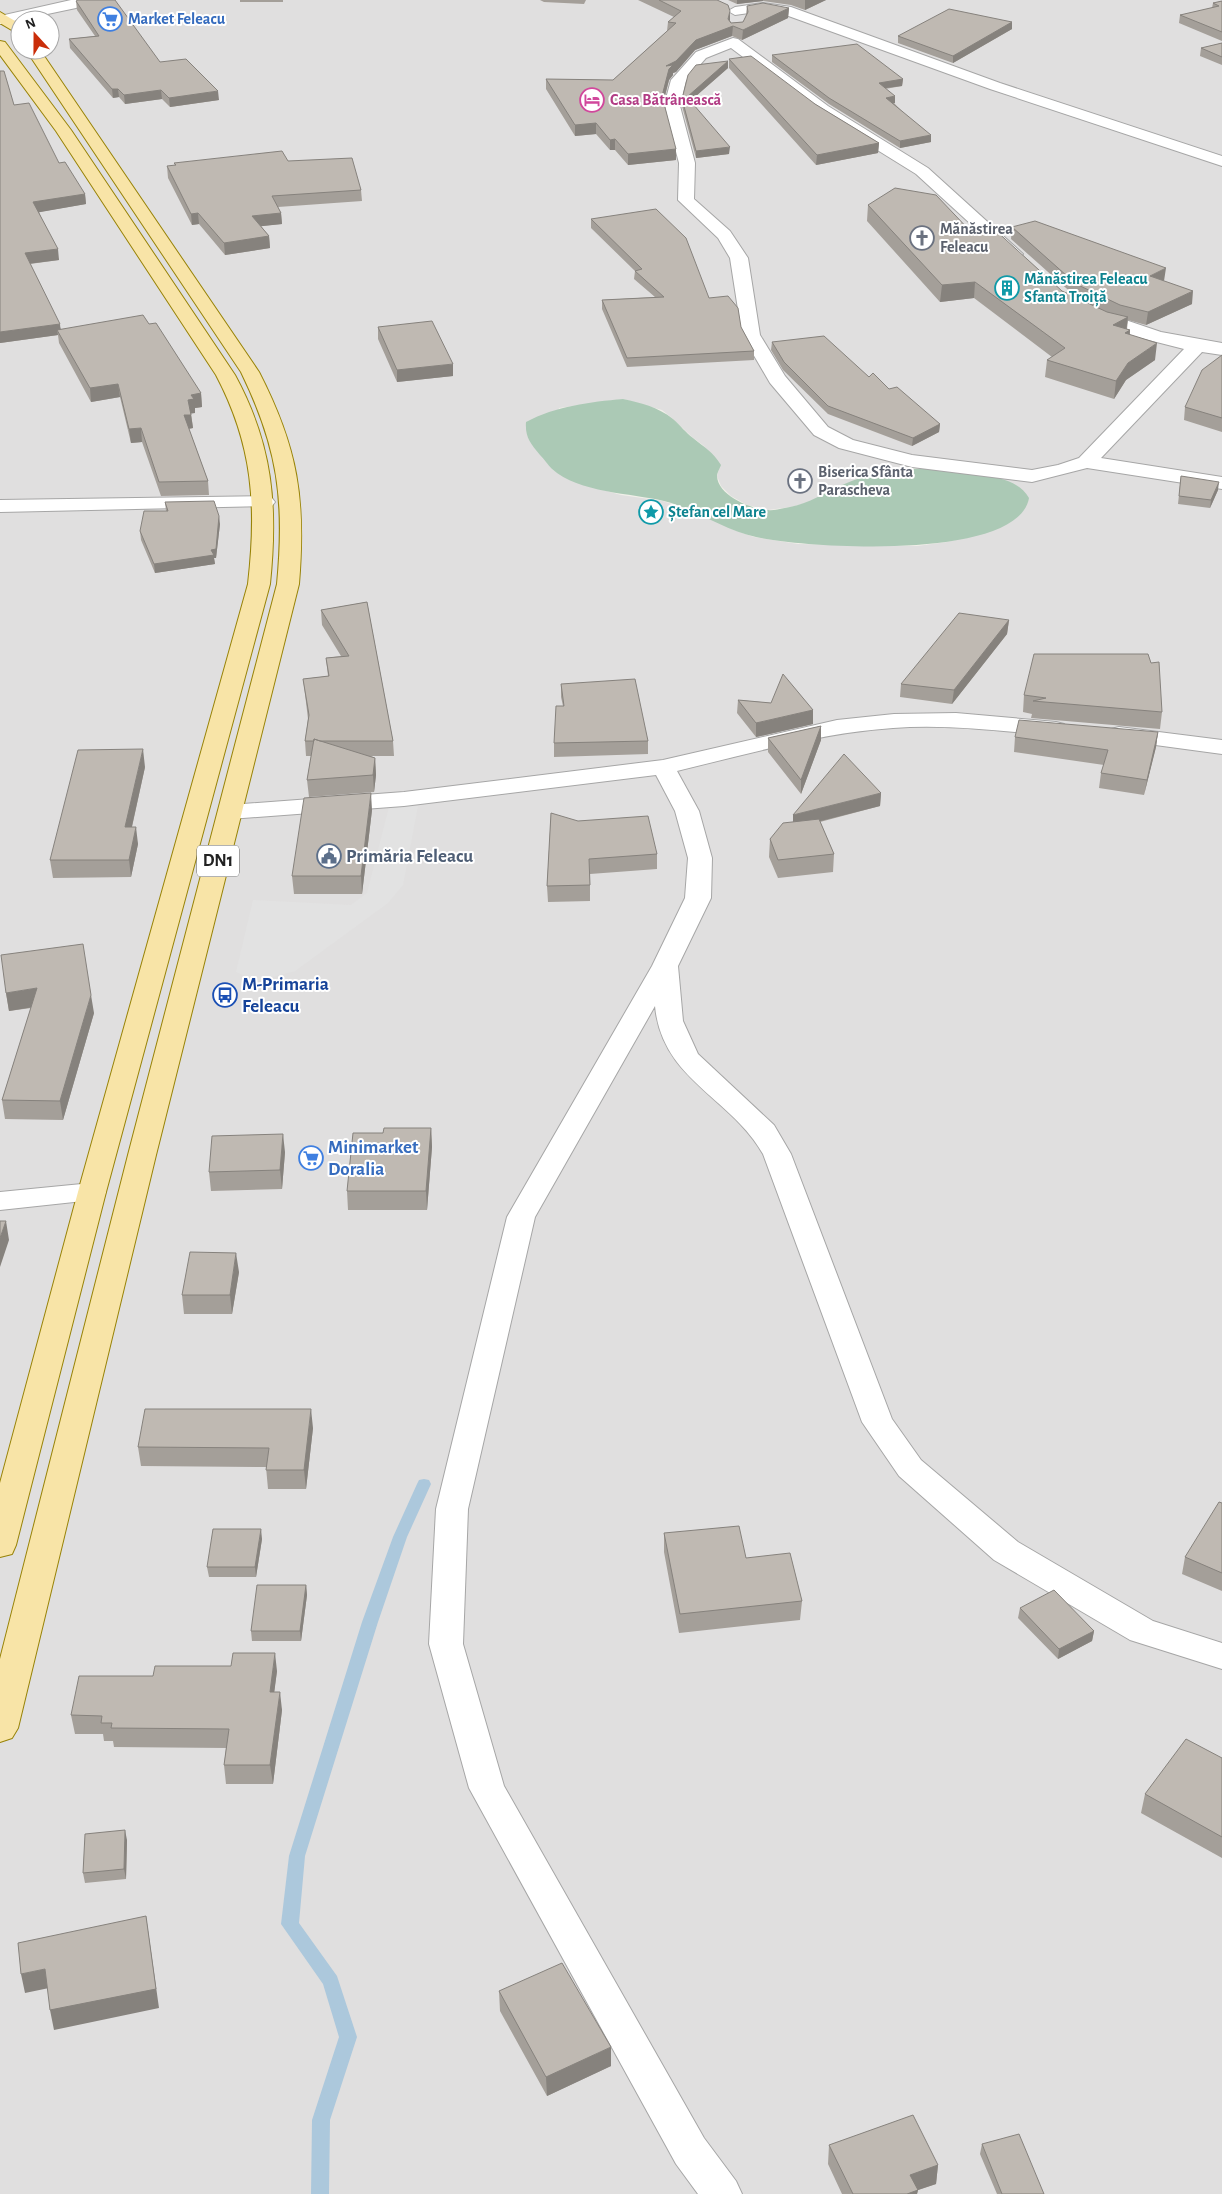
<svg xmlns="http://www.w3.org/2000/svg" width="1222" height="2194" font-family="'Alegreya Sans',sans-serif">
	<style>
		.residential { fill: #e0dfdf; fill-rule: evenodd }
		.cemetery { fill: #abc9b5 }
		.parking { fill: #e2e2e2 }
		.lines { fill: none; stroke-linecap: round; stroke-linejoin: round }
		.stream { fill: #acc8dc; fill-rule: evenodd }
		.street-casing { stroke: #a6a6a6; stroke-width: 2 }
		.primary-casing { stroke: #988307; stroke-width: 2 }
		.street { fill: #fff; fill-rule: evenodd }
		.primary { fill: #f8e4a7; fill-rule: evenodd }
		.wall { fill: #a49f99 }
		.shaded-wall { fill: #86827d }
		.building { fill: #bfb9b2; stroke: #86827d }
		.labels { text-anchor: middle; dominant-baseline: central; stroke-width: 4; stroke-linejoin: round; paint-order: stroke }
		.far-shop-label { font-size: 16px; font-weight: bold; fill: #366cbe; stroke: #fff; text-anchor: start }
		.far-hotel-label { font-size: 16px; font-weight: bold; fill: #b23c85; stroke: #fff; text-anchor: start }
		.far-worship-label { font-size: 16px; font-weight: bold; fill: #5b616d; stroke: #fff; text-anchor: start }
		.far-culture-label { font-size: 16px; font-weight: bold; fill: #0d838f; stroke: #fff; text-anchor: start }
		.shield { fill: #fff; stroke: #646464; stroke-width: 1 }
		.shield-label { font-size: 18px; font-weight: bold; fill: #222 }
		.service-label { font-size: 19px; font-weight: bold; fill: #4e5e75; stroke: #fff; text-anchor: start }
		.transit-label { font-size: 19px; font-weight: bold; fill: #164399; stroke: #fff; text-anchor: start }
		.shop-label { font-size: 19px; font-weight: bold; fill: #366cbe; stroke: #fff; text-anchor: start }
	</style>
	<rect width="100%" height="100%" fill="#f1f0e9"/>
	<path class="residential" d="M0 0H1222V2194H0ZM20 20H50V50H20ZM623 399 662 410 673 419 692 437 704 446 720 465 717 476 721 486 731 496 747 505 768 510 791 507 810 502 842 485 896 469 928 467 987 532 947 542 917 546 798 544 754 537 734 530 701 514 663 501 621 495 582 484 553 470 545 460 559 408Z"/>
	<path class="cemetery" d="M623 399C642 403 658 407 673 419 680 425 686 433 693 438 704 447 713 452 721 465 720 468 717 473 717 476 718 496 751 509 768 510 774 511 783 508 790 507 810 503 824 493 842 485 891 464 926 467 976 474 996 477 1019 480 1029 498 1018 562 804 548 756 537 723 530 696 509 664 501 631 493 579 493 552 469 548 465 544 459 540 455 530 443 525 437 526 422 556 406 590 402 623 399Z"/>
	<path class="parking" d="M418 806 403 885 388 903 295 971 257 981 236 972 253 900 351 905 367 893 389 807Z"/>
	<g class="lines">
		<path class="stream" d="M424 1479 429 1480 431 1484 407 1537 378 1622 305 1856 299 1923 337 1976 357 2037 330 2120 329 2194H311L312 2120 339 2037 323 1984 281 1924 289 1856 362 1622 393 1537 417 1484 419 1480Z"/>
		<g class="street-casing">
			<path id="street" d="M71 0H91L76 8 0 24V16Z
				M763 3 791 7 1000 83 1222 156V166L990 89 783 14 763 11 735 15 728 11 735 7Z
				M733 38 738 39 828 106 928 168 1023 254 1020 258H1008L916 174 816 112 731 48 706 58 686 81 680 106 695 163 694 199 730 231 748 258 760 335 785 376 828 427 853 440 912 455 1032 470 1058 465 1079 458 1184 349 1133 336 1087 318 1084 314 1087 310 1093 309 1161 332 1222 343V355L1202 352 1101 458 1222 477V489L1087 468 1032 482 912 467 839 448 814 435 770 383 742 335 730 258 718 238 678 200 679 163 664 106 671 80 696 52Z
				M265 496 272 498 275 502 272 506 0 512V500Z
				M956 713 1056 722 1064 724 1068 729 1064 734 1056 736C1002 731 947 724 893 728 820 733 748 754 677 771L699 811 712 858 711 898 678 966 683 1021 698 1054 774 1125 791 1154 892 1419 921 1460 1018 1542 1153 1621 1222 1643V1669L1130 1640 994 1560 899 1476 862 1422 763 1154C731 1097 662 1080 655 1006L535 1217 468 1509 463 1644 504 1786 704 2138 736 2181 742 2194H698L676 2164 469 1788 429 1644 436 1509 507 1217 652 966 685 898 688 858 675 811 656 775 404 806 230 819 221 817 218 812 221 807 230 805 404 792 663 760 837 720 894 714Z
				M1119 727 1222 740V754L1111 739 1107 734 1111 729Z
				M92 1183 102 1185 106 1192 102 1199 0 1210V1192Z"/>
		</g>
		<g class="primary-casing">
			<path id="primary" d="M0 12 20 24V35L0 23Z
				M0 41 5 42 71 130 235 375C273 445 278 506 270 584L106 1192 16 1545 12 1554 0 1557V1483L78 1192 248 584C257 506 253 445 216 375L56 131 0 55Z
				M26 50H40L259 372C298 448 306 499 299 584L156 1155 18 1728 12 1738 0 1742V1659L128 1155 277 584C285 500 278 448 241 372Z"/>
		</g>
		<use href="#street" class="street"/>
		<use href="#primary" class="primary"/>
	</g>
	<path class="wall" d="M240 0H283V2H240Z
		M540 0H586L584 4 544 2Z
		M638 0H717L731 23 743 22 746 15 747 6 789 8 788 18 742 40 732 36 695 50 676 72 673 73V75L669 80 664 101 676 160 628 165 615 150H610L596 134 575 136 546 89V79L613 80 667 31 668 22 674 17Z
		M728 0H826L805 10 791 5 763 1 737 4Z
		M76 1 160 62 219 100 170 107 162 99 125 104 119 97 113 98 70 48 69 39 95 36 77 10Z
		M1222 1V41L1179 23 1180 15 1212 8 1213 3Z
		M1012 22V29L953 63 898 43V36Z
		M1222 43V65L1200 56 1201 48Z
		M772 55 903 79 902 86 885 89 895 103H894L931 142 900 148 829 104 772 62Z
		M729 59 815 104 879 143 878 153 816 165 729 68Z
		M728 61V68L690 101 729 154 696 158 682 106V99Z
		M14 105 59 163 85 194 86 204 39 212 59 260 30 264 61 329 201 393 202 407 195 408V413H191L193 428 189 429 208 481 209 495 161 496 142 442 131 443 120 397 91 402 59 343 58 335 0 343Z
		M288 161 361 190 362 201 278 207 281 213 282 224 261 226 269 236 270 248 225 255 199 224 192 225 168 178 167 166H175L174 163Z
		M868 205 973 234 1062 291 1075 296 1011 239 1012 227 1164 281 1192 304 1146 325 1128 320 1127 329 1130 330V335L1155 360 1126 380 1114 399 1045 377 1047 360 1052 357 974 298 940 302 867 221Z
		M591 219 709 298 741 327 754 351V360L627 367 602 309V300L655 297 634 279 635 271 591 228Z
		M378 327 453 376 397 382 378 339Z
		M772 342 869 377 889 389 940 424 939 432 912 446 828 414 783 370 771 350Z
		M1222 355V432L1184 420 1185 407Z
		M1181 476 1218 490 1210 508 1178 504Z
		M165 502 220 524 216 558H214L215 564 155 573 141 540 140 531 166 511Z
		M367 602 393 741 394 756H371L375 758 376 775 374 792 309 797 307 780 311 756H306L305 741 308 719 305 694 303 679 328 676 326 658 341 656 322 625 321 610Z
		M1009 620 1007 634 952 704 900 697 901 684Z
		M561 684 648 741V754L554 757V743L563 706 561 697Z
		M1024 695 1162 712 1160 729 1031 718 1032 714 1023 712Z
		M738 700 771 703 813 710V724L756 737 737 713Z
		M821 726V740L801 794 768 752V738Z
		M1158 732 1156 747 1144 795 1099 788 1101 773 1104 765 1014 752 1015 737Z
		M145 767 132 827 138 844 131 877 53 878 50 860Z
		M881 793 880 806 820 822 834 854 833 872 778 878 769 857 770 839 793 822Z
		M372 810 362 894H294L292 876Z
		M551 813 657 854V869L590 874V901L548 902 547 886Z
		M6 993 94 1013 63 1120 5 1119 2 1100 31 1008 9 1011Z
		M431 1128 432 1147 427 1210H348L347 1191 383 1133Z
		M285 1152 282 1189 211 1191 209 1172Z
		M239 1272 232 1314H184L182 1295Z
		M313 1428 306 1489H268L266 1467 141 1466 138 1447Z
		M1222 1503V1591L1182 1574 1185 1557Z
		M664 1533 746 1558 802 1601 800 1620 679 1633 664 1552Z
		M262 1539 256 1577H209L207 1567Z
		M306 1585 307 1595 301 1641H252L251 1631Z
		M1020 1608 1094 1631 1092 1641 1058 1659 1018 1618Z
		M277 1671 274 1692 282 1710 273 1784H226L224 1765 226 1748 114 1747 113 1741H104L103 1734H75L71 1715 153 1676Z
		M1222 1758V1858L1141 1813 1145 1794Z
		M127 1840 126 1879 85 1883 83 1873Z
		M499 1991 611 2066 547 2096 500 2011Z
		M982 2144 1044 2194H997L980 2154Z
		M829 2145 938 2165 936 2184 918 2190 917 2194H842L828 2164Z"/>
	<path class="shaded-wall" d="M737 0H763V1L737 4Z
		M805 0H826L805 10Z
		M789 8 788 18 742 40 743 30Z
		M730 11V21L733 26 732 36 695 50 676 72 673 73V75L669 80 662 106V96L666 66 696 40 728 19Z
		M1012 22V29L953 63V56Z
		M728 61V68L687 104V97Z
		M903 79 902 86 878 89 879 83Z
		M112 89H118L119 97 113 98Z
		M161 90 162 99 125 104 124 95Z
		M218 91 219 100 170 107 169 98Z
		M895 96V103L886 104V98Z
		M596 123V134L575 136V125Z
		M931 135V142L900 148V141Z
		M615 139V150H610V140Z
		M879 143 878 153 816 165 817 155Z
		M730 147 729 154 696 158V151Z
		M676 149V160L628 165V154Z
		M85 194 86 204 35 213 33 202Z
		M198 213 199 224 192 225 191 214Z
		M281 213 282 224 253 227 252 216Z
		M269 236 270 248 225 255 224 243Z
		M58 249 59 260 27 264 25 253Z
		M1166 268 1164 281 1150 276Z
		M975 282 974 298 940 302 942 285Z
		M1193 291 1192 304 1146 325 1148 312Z
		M1128 317 1126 332 1130 330 1128 347 1113 325Z
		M60 324 61 335 57 330 58 335 0 343V332Z
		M1157 343 1155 360 1126 380 1114 399 1116 381 1128 363Z
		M453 364V376L397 382V370Z
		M118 384 120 397 91 402 90 388Z
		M201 393 202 407 195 408V413L189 414 188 400 191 395Z
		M184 415H191L193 428 186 429Z
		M940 424 939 432 912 446 913 438Z
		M141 428 142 442 131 443 129 429Z
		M1219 482 1218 490 1210 508 1211 500Z
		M219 516 220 524 216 558H214L215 564 155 573 154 564 211 550Z
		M1009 620 1007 634 952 704 954 690Z
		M813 710V724L756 737V723Z
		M821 726V740L801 794V780Z
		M1158 732 1156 747 1144 795 1147 780Z
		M143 749 145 767 128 844 125 827Z
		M375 758 376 775 374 792 373 775Z
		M371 793 372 810 362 894 361 876Z
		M881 793 880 806 793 828V815Z
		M136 827 138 844 131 877 129 860Z
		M37 988 40 1006 9 1011 6 993Z
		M91 995 94 1013 63 1120 60 1101Z
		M431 1128 432 1147 427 1210 426 1191Z
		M283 1134 285 1152 282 1189 280 1170Z
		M6 1221 9 1240 0 1267V1238Z
		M236 1253 239 1272 232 1314 230 1295Z
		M311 1409 313 1428 306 1489 304 1470Z
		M261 1529 262 1539 256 1577 255 1567Z
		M306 1585 307 1595 301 1641 300 1631Z
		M1094 1631 1092 1641 1058 1659 1059 1649Z
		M275 1653 277 1671 272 1710 270 1692Z
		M280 1692 282 1710 273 1784 270 1765Z
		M125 1830 127 1840 126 1879 124 1869Z
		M146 1916 159 2008 54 2030 50 2010Z
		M45 1969 49 1988 25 1993 21 1974Z
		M611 2047V2066L547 2096 546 2077Z
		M938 2165 936 2184 918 2190 917 2194H907L910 2175Z"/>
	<path class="building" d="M78 0H115L160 62 186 59 218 91 169 98 161 90 124 95 118 89H112L69 39 99 36 76 1Z
		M659 0H717L728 5 730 11 728 19 731 23 743 22 748 12 747 6 763 3 789 8 743 30 733 26 696 40 676 61 666 66 673 65 669 69 662 96 676 149 628 154 615 139 610 140 596 123 575 125 546 79 613 80 676 23 668 22 681 11Z
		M1222 1V32L1180 15 1219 6 1213 3Z
		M949 9 1012 22 953 56 898 36Z
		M1222 43V57L1201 48Z
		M857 44 903 79 879 83 895 96 886 98 931 135 900 141 829 98 772 55Z
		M751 56 815 104 879 143 817 155 729 59Z
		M728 61 687 97 730 147 696 151 682 99 688 75 696 65Z
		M0 71H4L14 105 29 103 59 163 65 162 85 194 33 202 58 249 25 253 60 324 0 332Z
		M282 151 288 161 352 158 361 190 272 196 281 213 252 216 269 236 224 243 198 213 191 214 167 166 176 165 174 163Z
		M895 188 936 195 973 234 993 228 1062 291 1107 312 1128 317 1113 325 1130 330 1125 333 1157 343 1128 363 1116 381 1047 360 1065 348 975 282 942 285 868 205Z
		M656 209 686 238 709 298 728 296 738 308 741 327 754 351 627 358 602 300 664 297 635 271 642 269 591 219Z
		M1035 221 1166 268 1150 276 1193 291 1148 312 1120 305 1076 284 1012 227Z
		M143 315 149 324 156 323 201 393 191 395 194 399 188 400 191 415H184L208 481 159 482 141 428 129 429 118 384 90 388 57 330Z
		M432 321 453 364 397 370 378 327Z
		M824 336 869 377 873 373 889 389 897 387 940 424 913 438 828 406 784 362 772 342Z
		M1222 355V418L1185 407 1202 370Z
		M1181 476 1219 482 1211 500 1179 496Z
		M214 501 219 516 216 549 211 550 214 555 154 564 140 531 144 511H168L165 502Z
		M367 602 393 741H320L314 739V741H305L309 715 303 679 329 676 326 658 349 656 321 610Z
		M959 613 1009 620 954 690 901 684Z
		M1034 654H1148L1151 663 1159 662 1162 712 1033 701 1046 698 1024 695Z
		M783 674 813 710 756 723 738 700 771 703Z
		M635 679 648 741 554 743 556 706H564L561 684Z
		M1019 720 1158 732 1147 780 1101 773 1108 750 1015 737Z
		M821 726 801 780 768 738Z
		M314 739 375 758 373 775 307 780Z
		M143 749 125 827H136L129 860H50L78 750Z
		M844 754 881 793 793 815Z
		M371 793 361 876H292L304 798Z
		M551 813 578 821 648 816 657 854 589 859 590 885 547 886Z
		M819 819 834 854 778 860 770 839 783 823Z
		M83 944 91 995 60 1101 2 1100 37 988 6 993 1 955Z
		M384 1128H431L426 1191H347L353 1133H383Z
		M283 1134 280 1170 209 1172 212 1136Z
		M0 1221H6L0 1238Z
		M190 1252 236 1253 230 1295H182Z
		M145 1409H311L304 1470H266L269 1448 138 1447Z
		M1219 1502 1222 1503V1573L1185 1557Z
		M739 1526 746 1558 790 1553 802 1601 680 1614 664 1533Z
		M213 1529H261L255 1567H207Z
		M257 1585H306L300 1631H251Z
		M1054 1590 1094 1631 1059 1649 1020 1608Z
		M233 1653H275L270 1692H280L270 1765H224L229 1729 111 1728 112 1723H101L102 1716 71 1715 79 1676H153L155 1666H231Z
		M1186 1739 1222 1758V1837L1145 1794Z
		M125 1830 124 1869 83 1873 85 1834Z
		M146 1916 156 1989 50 2010 45 1969 21 1974 18 1943Z
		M562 1963 611 2047 546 2077 499 1991Z
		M913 2115 938 2165 910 2175 918 2190 907 2194H853L829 2145Z
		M1019 2134 1044 2194H1002L982 2144Z"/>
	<defs>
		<g id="supermarket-ring" transform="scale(1.25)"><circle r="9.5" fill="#fff" stroke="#3f7fe0" stroke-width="1.5"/><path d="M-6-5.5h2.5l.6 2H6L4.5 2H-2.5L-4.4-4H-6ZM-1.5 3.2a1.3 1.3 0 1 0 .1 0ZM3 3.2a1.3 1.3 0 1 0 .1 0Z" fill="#3f7fe0"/></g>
		<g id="hotel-ring" transform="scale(1.25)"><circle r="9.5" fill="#fff" stroke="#d1479c" stroke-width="1.5"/><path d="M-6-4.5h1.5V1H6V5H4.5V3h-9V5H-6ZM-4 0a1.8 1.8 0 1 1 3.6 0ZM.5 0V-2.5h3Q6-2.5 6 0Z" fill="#d1479c"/></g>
		<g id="church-ring" transform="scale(1.25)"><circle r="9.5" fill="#fff" stroke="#6b7280" stroke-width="1.5"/><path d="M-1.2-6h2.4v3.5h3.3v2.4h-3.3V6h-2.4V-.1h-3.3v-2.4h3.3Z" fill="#6b7280"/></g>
		<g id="building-ring" transform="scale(1.25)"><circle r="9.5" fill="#fff" stroke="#0f9aa8" stroke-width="1.5"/><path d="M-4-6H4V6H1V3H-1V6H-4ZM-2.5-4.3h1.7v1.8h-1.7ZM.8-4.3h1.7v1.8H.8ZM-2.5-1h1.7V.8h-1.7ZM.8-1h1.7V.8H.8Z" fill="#0f9aa8"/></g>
		<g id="sight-ring" transform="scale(1.25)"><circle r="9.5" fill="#fff" stroke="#0f9aa8" stroke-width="1.5"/><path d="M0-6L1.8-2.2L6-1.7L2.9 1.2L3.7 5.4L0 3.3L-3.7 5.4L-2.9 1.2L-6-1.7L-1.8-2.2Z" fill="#0f9aa8"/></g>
		<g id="civic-ring" transform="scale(1.25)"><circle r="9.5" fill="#fff" stroke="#5c6f8a" stroke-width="1.5"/><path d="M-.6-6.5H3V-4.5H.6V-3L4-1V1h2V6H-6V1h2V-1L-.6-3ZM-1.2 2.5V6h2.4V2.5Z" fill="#5c6f8a"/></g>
		<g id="bus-ring" transform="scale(1.25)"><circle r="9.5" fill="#fff" stroke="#1a4fb4" stroke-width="1.5"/><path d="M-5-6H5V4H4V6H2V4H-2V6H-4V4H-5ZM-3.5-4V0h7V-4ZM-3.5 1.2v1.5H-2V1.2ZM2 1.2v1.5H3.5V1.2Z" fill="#1a4fb4"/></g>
	</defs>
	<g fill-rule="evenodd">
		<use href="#supermarket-ring" x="110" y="19"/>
		<use href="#hotel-ring" x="592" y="100"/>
		<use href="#church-ring" x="922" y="238"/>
		<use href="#building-ring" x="1007" y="288"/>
		<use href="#church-ring" x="800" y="481"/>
		<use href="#sight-ring" x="651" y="512"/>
		<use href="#civic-ring" x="329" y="856"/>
		<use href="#bus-ring" x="225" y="995"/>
		<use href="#supermarket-ring" x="311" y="1158"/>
	</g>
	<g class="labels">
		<g class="far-shop-label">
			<text x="128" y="19">Market Feleacu</text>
		</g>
		<g class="far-hotel-label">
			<text x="610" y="100">Casa Bătrânească</text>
		</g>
		<g class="far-worship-label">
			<text x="940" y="229">Mănăstirea<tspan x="940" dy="18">Feleacu</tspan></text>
			<text x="818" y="472">Biserica Sfânta<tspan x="818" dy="18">Parascheva</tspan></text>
		</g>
		<g class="far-culture-label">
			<text x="1024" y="279">Mănăstirea Feleacu<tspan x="1024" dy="18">Sfanta Troiță</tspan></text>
			<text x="668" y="512">Ștefan cel Mare</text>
		</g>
		<rect class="shield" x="197" y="845.5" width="42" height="31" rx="4"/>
		<g class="shield-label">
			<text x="218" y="861">DN1</text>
		</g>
		<g class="service-label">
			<text x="346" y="856">Primăria Feleacu</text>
		</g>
		<g class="transit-label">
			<text x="242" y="984">M-Primaria<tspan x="242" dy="22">Feleacu</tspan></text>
		</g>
		<g class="shop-label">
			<text x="328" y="1147">Minimarket<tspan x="328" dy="22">Doralia</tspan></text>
		</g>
	</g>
	<g transform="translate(35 35) rotate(339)"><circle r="24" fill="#ffffff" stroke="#a7a7a7"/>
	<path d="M0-4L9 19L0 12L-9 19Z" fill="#ca2d09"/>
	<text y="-8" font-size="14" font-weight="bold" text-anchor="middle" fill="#222222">N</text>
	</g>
</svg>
